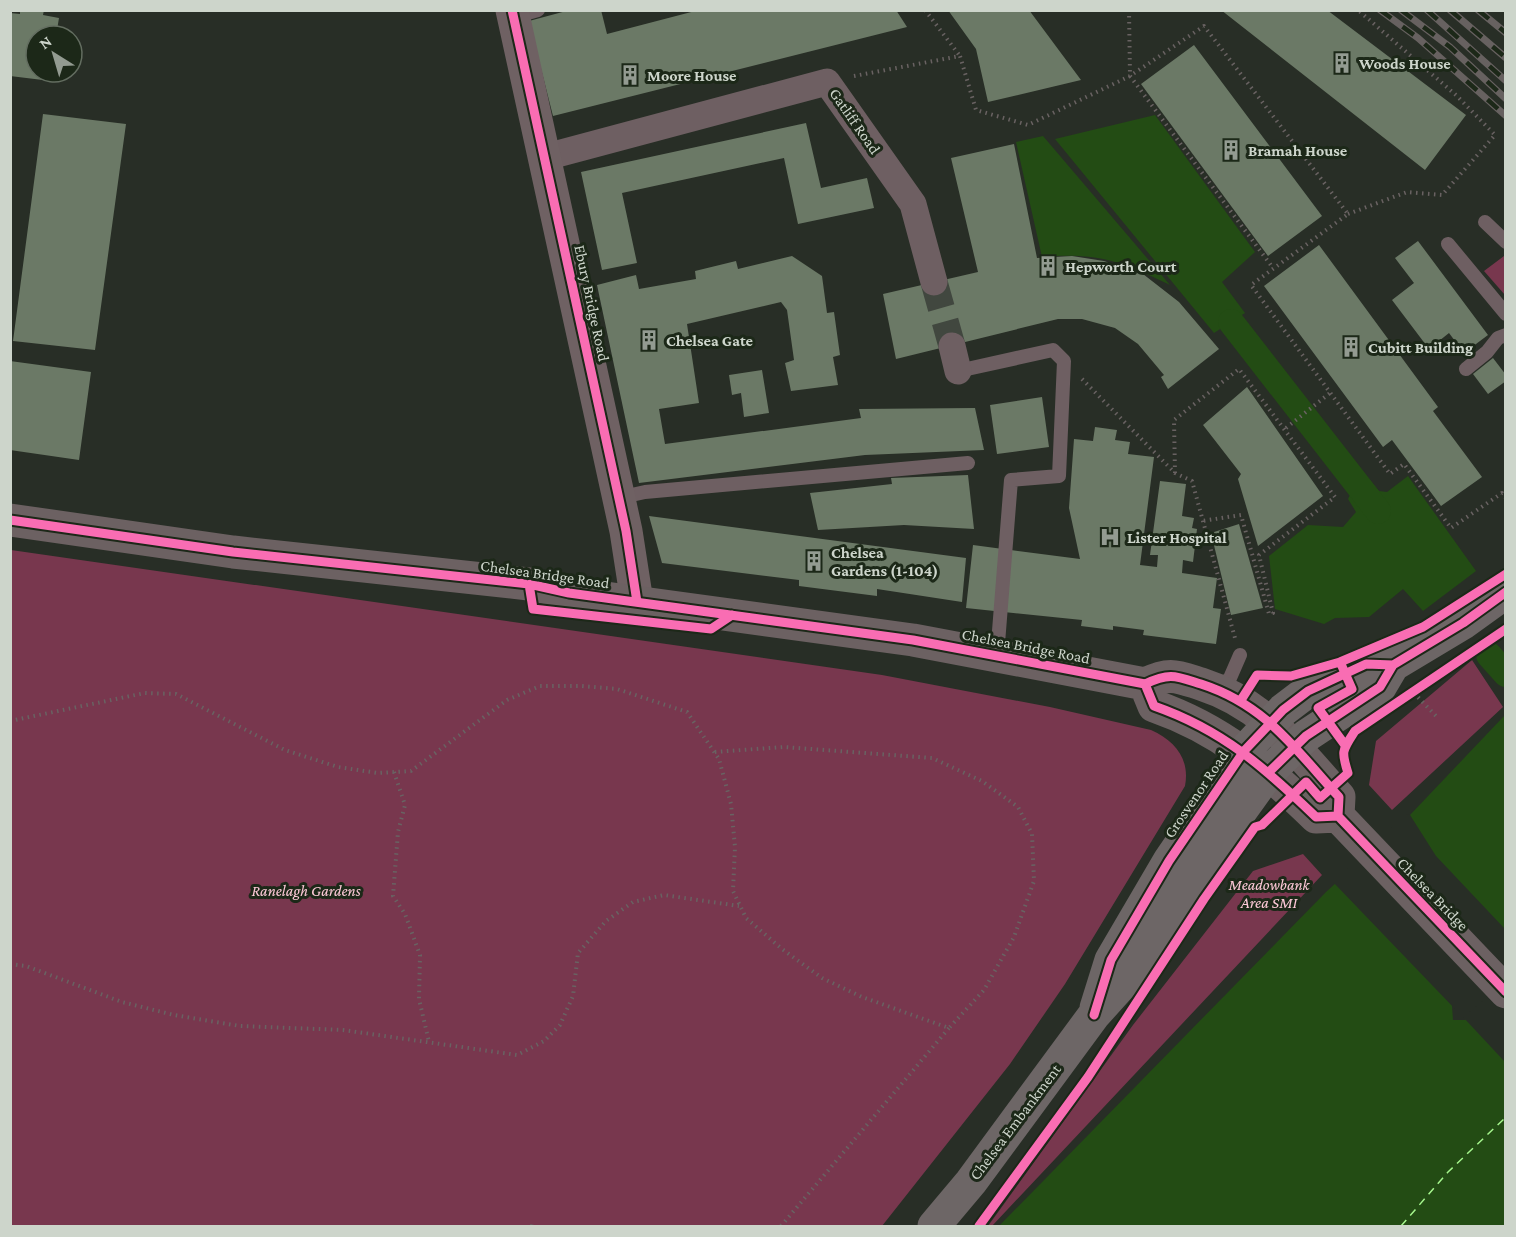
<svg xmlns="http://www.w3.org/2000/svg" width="1516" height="1237" font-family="'Crimson Pro',serif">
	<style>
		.green { fill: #78374e }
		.water { fill: #234c14 }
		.pier { fill: #282e26 }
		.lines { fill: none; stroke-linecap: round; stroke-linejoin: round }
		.canal { stroke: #234c14; stroke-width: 26 }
		.ferry { stroke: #a5f68d; stroke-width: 1.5; stroke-dasharray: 8 6; stroke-linecap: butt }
		.building { fill: #6b7966 }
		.street-tunnel { stroke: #41473f; stroke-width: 27; stroke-dasharray: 27 14; stroke-linecap: butt }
		.path { stroke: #696262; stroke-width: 4; stroke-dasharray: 1.5 4.5; stroke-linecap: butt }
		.lane { stroke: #6e5f62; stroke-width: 14 }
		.street { stroke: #6e5f62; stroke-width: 27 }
		.secondary { stroke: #6f6163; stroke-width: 33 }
		.primary { stroke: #6c6162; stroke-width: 33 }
		.highway { stroke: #6d6666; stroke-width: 33 }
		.rail-casing { stroke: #676160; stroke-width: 7 }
		.rail { stroke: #1c2818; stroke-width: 4.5; stroke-dasharray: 14; stroke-linecap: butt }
		.cycleway-casing { stroke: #1c2818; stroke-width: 13 }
		.cycleway { stroke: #f96db3; stroke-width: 9 }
		.labels { text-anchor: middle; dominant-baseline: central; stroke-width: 6; stroke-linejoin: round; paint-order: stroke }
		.poi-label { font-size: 16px; font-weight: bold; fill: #cdd5cb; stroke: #1c2818; text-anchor: start }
		.street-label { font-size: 16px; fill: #cdd5cb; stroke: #1c2818 }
		.park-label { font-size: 16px; font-style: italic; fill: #fec9d8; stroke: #1c2818 }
	</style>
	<rect width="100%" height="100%" fill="#282e26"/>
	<path class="green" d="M1504 256 1506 258 1505 295 1484 271Z
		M11 550 882 675 1050 707 1151 730C1176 741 1190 760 1185 786L1065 984 1010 1064 882 1226H11Z
		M1472 660 1503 707 1392 810 1369 785 1376 741Z
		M1303 854 1322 875 992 1226H988L1133 1025 1253 871Z"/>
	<path class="water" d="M1155 115 1255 252 1222 282 1245 313 1214 333 1055 139Z
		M1043 136 1170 285C1122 261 1096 252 1042 257L1016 142Z
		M1408 476 1476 571 1423 611 1403 589 1369 617 1335 618 1324 624 1275 609 1269 556 1308 525 1343 527 1356 512 1348 499 1355 484 1370 480 1379 491 1387 492Z
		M1505 715V955L1452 1006 1453 1020H1465L1505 984V1226H999L1326 892 1410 815Z"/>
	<path class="pier" d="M1406 814 1410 815 1436 856 1505 929 1506 960 1455 1009 1333 882Z
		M1506 981 1505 1062 1463 1017Z"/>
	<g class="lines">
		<path class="canal" d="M1231 322 1378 511
			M1489 655 1506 674"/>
		<path class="ferry" d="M1401 1226 1448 1172 1506 1117"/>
	</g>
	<path class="building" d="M20 10H44L43 15 59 18 56 36H36V72H52L51 81 10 76V13L20 14Z
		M570 10H601L607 34 699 10H896L907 27 553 116 529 21Z
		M948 10H1029L1081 80 988 102 976 49Z
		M1221 10H1327L1466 115 1425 170Z
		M1194 45 1322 216 1268 256 1141 84Z
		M43 114 126 124 95 350 13 341Z
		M806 123 821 188 867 178 874 208 798 224 784 158 622 193 637 263 602 270 581 172Z
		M1014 144 1037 258 1072 256 1104 261 1143 274 1179 302 1219 349 1168 389 1161 377 1164 375 1138 344 1115 328 1082 319H1058L896 359 883 294 978 272 951 158Z
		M1418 241 1488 335 1464 353 1449 333 1429 349 1392 300 1414 283 1395 258Z
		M1319 245 1438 407 1433 411 1482 477 1441 506 1392 440 1383 447 1264 286Z
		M792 256 822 276 827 313 834 312 840 355 833 357 838 385 791 391 785 363 794 360 787 310 781 302 687 324 699 403 659 409 665 444 861 418 859 409 975 408 984 450 865 455 639 483 597 285 636 275 639 289 696 279 695 271 736 261 738 269Z
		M1493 358 1506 375V381L1488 394 1473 374Z
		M10 361 91 372 79 460 10 450Z
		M762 370 769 413 744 417 741 393 732 395 729 375Z
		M1247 387 1323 496 1258 546 1238 479 1241 474 1203 425Z
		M1042 397 1049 447 997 454 990 405Z
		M1095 427 1117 430 1115 440 1130 442 1128 454 1154 457 1140 565 1157 567 1158 555H1150L1160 481 1186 484 1182 516 1194 518 1192 528 1197 529 1193 562 1183 560 1182 573 1217 578 1213 608 1221 609 1216 644 1143 635 1144 630 1113 626V630L1081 626 1082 620 966 608 973 545 1080 559 1069 508 1074 439 1093 441Z
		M968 475 974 529 904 525 818 530 810 493 892 484 891 478Z
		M649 516 966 558 962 602 877 589V596L799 586V580L662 563Z
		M1239 524 1263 608 1231 615 1211 533Z"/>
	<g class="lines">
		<path class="street-tunnel" d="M934 282 952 346"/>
		<path class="path" d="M925 10 960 56
			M1129 10 1130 76 1273 268
			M854 76 960 56 976 110 1028 125 1130 76 1204 26 1348 214 1251 285 1390 474 1404 464 1451 528 1502 493 1506 498
			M1348 214 1407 192 1442 195 1495 135 1457 96 1358 10
			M1082 379 1175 473 1192 481 1235 638
			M1286 428 1330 393
			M1175 473 1174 420 1239 369 1335 497 1259 555 1273 613 1269 614 1241 515 1202 521
			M1414 693 1436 716
			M1408 697 1453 664
			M10 721 145 693 176 694 285 750 338 767 378 773 411 771 507 700 540 686H582L617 689 687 712 719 759 731 804 735 847 733 891 746 918 782 949 822 978 862 997 949 1028 984 990 1014 937 1034 881 1032 834 1018 807 982 781 932 758 784 747 714 752
			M394 772 405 805 398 832 393 896 405 914 420 955 419 999 429 1042
			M10 964 26 966 122 1002 174 1015 240 1026 343 1030 517 1055 544 1041 560 1025 573 996 578 953 606 921 633 902 664 895 739 906
			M10 1226H15
			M532 1226 533 1222
			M781 1226 949 1028"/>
		<path class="lane" d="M514 17 538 10
			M1485 222 1506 242
			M1448 244 1506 314
			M1466 369 1487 352 1498 338 1506 335
			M958 371 1053 350 1064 361 1059 476 1011 480 997 656
			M618 498 645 492 968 463
			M1218 690 1230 678 1240 655"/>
		<path class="street" d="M546 157 827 82 913 204 934 282
			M952 346 958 371"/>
		<path class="secondary" d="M512 10 626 531 637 602"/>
		<path class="primary" d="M10 520 233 552 529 584 569 593 913 640 1145 684C1170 672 1176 676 1201 684 1266 705 1295 749 1339 797L1338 816 1506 992
			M1145 684 1154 706C1223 730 1265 768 1316 817L1338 816"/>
		<path class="highway" d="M1096 1008 1111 960 1169 861 1244 751 1283 710 1308 691 1366 664 1393 665
			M934 1226 971 1182 1094 1015 1130 975 1186 887 1269 772 1306 736 1380 687 1393 665 1463 623 1506 592"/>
		<g class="rail-casing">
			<path id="rail" d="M1380 10 1418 38 1506 116
				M1401 10 1450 47 1506 99
				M1427 10 1506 81
				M1450 10 1506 58
				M1478 10 1506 33"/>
		</g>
		<use href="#rail" class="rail"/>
		<g class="cycleway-casing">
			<path id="cycleway" d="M512 10 626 531 637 602
				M10 520 233 552 529 584 569 593 913 640 1145 684C1170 672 1176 676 1201 684 1266 705 1295 749 1339 797L1338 816 1506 992
				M529 584 533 609 711 629 732 615
				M1341 664 1352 689 1318 708 1345 745
				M1145 684 1154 706C1223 730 1265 768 1316 817L1338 816
				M1241 700 1257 675 1291 676 1340 662 1423 627 1506 574
				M1269 772 1306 736 1380 687 1393 665 1463 623 1506 592
				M1094 1015 1111 960 1169 861 1244 751 1283 710 1308 691 1366 664 1393 665
				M979 1226 1088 1077 1204 899 1255 827 1262 825 1306 782 1320 798 1348 773C1341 751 1342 751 1355 731L1506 629"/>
		</g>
		<use href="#cycleway" class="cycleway"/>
	</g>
	<defs>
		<g id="building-bare" transform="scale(1.62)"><path d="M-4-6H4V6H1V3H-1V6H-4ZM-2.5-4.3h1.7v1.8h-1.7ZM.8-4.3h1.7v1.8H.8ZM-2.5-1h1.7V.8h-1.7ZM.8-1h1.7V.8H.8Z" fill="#939b91" stroke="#1c2818" stroke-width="2.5" paint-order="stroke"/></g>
		<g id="hospital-bare" transform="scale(1.62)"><path d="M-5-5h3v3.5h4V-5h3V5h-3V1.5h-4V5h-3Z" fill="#939b91" stroke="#1c2818" stroke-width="2.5" paint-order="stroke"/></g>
	</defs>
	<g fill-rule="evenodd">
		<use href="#building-bare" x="1342" y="63"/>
		<use href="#building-bare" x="630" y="75"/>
		<use href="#building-bare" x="1231" y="150"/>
		<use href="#building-bare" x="1048" y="266"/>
		<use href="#building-bare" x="649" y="340"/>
		<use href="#building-bare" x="1351" y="347"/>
		<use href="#hospital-bare" x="1110" y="537"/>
		<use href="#building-bare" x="814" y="561"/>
	</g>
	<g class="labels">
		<g class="poi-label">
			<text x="1359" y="63">Woods House</text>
			<text x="647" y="75">Moore House</text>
			<text x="1248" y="150">Bramah House</text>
			<text x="1065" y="266">Hepworth Court</text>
			<text x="666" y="340">Chelsea Gate</text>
			<text x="1368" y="347">Cubitt Building</text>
			<text x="1127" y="537">Lister Hospital</text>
			<text x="831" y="552">Chelsea<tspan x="831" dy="18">Gardens (1-104)</tspan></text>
		</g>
		<g class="street-label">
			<text transform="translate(855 121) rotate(55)">Gatliff Road</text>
			<text transform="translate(592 303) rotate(78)">Ebury Bridge Road</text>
			<text transform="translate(545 574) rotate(8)">Chelsea Bridge Road</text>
			<text transform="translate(1026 646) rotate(11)">Chelsea Bridge Road</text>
			<text transform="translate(1196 794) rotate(-56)">Grosvenor Road</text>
			<text transform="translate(1433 894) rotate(46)">Chelsea Bridge</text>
			<text transform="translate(1015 1122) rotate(-53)">Chelsea Embankment</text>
		</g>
		<g class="park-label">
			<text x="1269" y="884">Meadowbank<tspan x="1269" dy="18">Area SMI</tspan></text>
			<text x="306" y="890">Ranelagh Gardens</text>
		</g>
	</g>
	<rect width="1516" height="1237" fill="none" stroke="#cdd5cb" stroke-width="24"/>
	<g transform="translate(54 54) rotate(323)"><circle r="28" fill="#1c2818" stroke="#636d60" stroke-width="1.5"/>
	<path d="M0-4.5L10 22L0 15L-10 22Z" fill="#939b91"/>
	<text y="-9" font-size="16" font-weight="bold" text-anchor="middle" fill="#cdd5cb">N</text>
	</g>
</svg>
